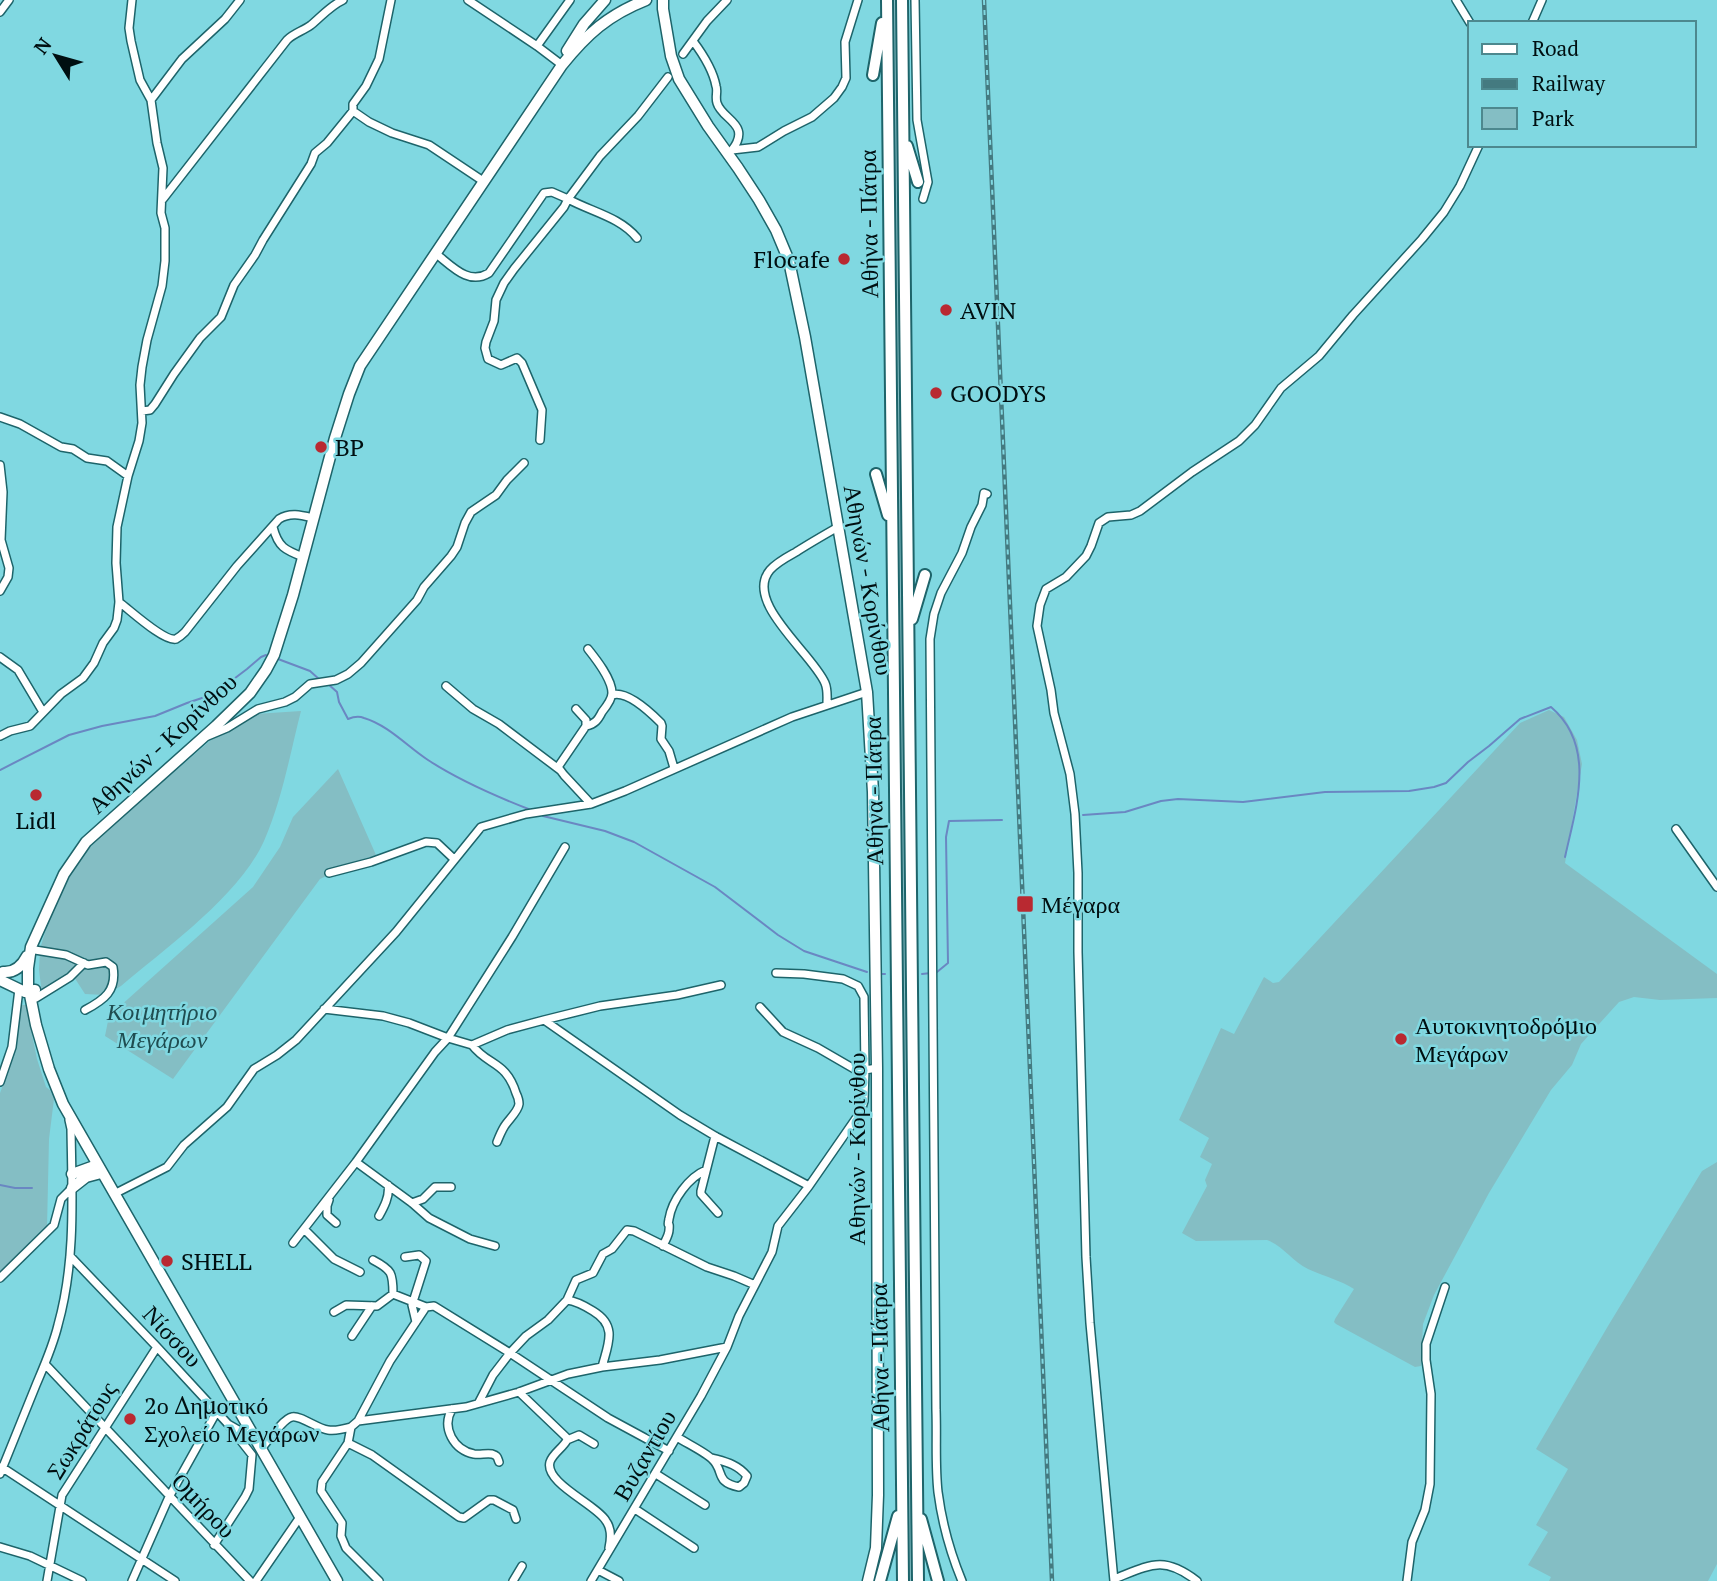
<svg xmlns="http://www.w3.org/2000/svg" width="1717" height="1581" font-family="'PT Serif',serif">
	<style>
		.green { fill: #84bec4 }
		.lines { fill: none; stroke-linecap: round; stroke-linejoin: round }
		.stream { stroke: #6a87c2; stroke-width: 2 }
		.minor-casing { stroke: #1d646a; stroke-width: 10 }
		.major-casing { stroke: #1d646a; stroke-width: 13 }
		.highway-casing { stroke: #1d646a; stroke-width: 14 }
		.minor { stroke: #fff; stroke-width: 7 }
		.major { stroke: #fff; stroke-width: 10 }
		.highway { stroke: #fff; stroke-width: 10 }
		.rail-casing { stroke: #447a80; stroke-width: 4.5 }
		.rail { stroke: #80d8e1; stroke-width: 2; stroke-dasharray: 5; stroke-linecap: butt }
		.poi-dot { fill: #b92931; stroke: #80d8e1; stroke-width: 2.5 }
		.labels { text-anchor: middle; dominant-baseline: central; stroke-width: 5; stroke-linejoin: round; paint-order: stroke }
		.street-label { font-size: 24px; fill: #000f11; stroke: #80d8e1 }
		.poi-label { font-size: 24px; fill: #000f11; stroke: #80d8e1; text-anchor: start }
		.park-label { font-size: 24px; font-style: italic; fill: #1f4d51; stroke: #80d8e1 }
	</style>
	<rect width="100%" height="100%" fill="#80d8e1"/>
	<path class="green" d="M893 0H896L912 1581H909Z
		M1549 710 1564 717 1577 740 1582 764 1565 863 1717 974V998L1660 1000 1634 997 1619 1002 1581 1044 1572 1065 1551 1090 1489 1193 1434 1295 1423 1324 1421 1366 1415 1367 1336 1324 1334 1322 1335 1319 1354 1289C1340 1280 1323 1276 1308 1269 1292 1261 1283 1246 1267 1240L1196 1241 1182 1233 1207 1186 1205 1180 1212 1164 1200 1157 1209 1138 1179 1120 1221 1028 1234 1034 1264 977 1273 983 1279 982 1520 723Z
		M301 711C290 754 282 800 264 841 239 896 167 947 121 986L105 995 85 994 74 977 42 994 39 970 40 949 46 929 58 900 77 862 102 834 211 740 255 714Z
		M338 769 376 855 356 862 320 879 173 1079 105 1036 109 1016 253 887 280 847 293 817Z
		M21 1005H26L37 1059 46 1087 50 1090 54 1099 49 1139 47 1228 40 1232 0 1272V1093L14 1055Z
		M1717 1162V1564L1708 1581H1549L1551 1577 1528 1565 1548 1532 1536 1525 1568 1469 1536 1449 1608 1326 1702 1171Z"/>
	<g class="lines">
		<path class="stream" d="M278 659 310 671 320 680
			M328 684 337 692 339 702 348 719C353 717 359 716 364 718 388 725 408 747 428 760 460 781 495 796 531 810
			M0 770 69 735 102 726 155 716 187 703 214 694 247 669 261 657 266 655
			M1083 815 1125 812 1161 801 1178 799 1243 802 1325 792 1409 791 1434 787 1446 783 1468 762 1489 746 1520 719 1551 707C1597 746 1576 807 1565 857
			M543 816 605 831 634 842 715 887 778 935 804 951 867 972
			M937 972 948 963 946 837 949 821 1002 820
			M881 974H885
			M922 974 931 973
			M0 1185 15 1188H32"/>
		<g class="minor-casing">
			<path id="minor" d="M391 0 379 59 366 86 353 104V111L369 122 392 133 429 145 483 181
				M468 0 537 46 562 65
				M915 0 917 120 928 182 923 199
				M1456 0 1470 23
				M0 12 9 0
				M1532 23 1542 0
				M693 41C702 53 713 70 716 86 718 91 715 97 717 103 722 120 752 124 732 150
				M537 46 570 0
				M683 54 707 21 727 0
				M151 100 182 59 225 19 240 0
				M726 152 732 150 758 147 784 131 812 117 834 98 842 87 846 78 845 42 858 0
				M163 199 287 40C294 33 303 31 311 25 322 16 330 6 343 0
				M435 253C451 265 468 286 489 273L544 193 552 192 568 199 600 156 638 116 668 77
				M142 411 150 410 155 404 174 374 200 338 221 317 234 285 255 255 263 240 311 164 315 153 327 143 353 111
				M0 417 20 424 61 447 73 449 87 458 107 461 128 476
				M540 440 542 410 522 363 517 358 501 365 488 359 485 348 486 342 494 321 496 300 504 283 514 269 564 207 568 199C592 212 620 217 637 238
				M0 465 3 492 1 540 9 568 8 577 0 591
				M273 527C278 547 285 550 303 557
				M119 602C130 610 164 642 176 639 178 638 183 634 185 632L237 566 279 519C290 512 301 515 313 518
				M0 657 18 670 43 712
				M446 686 473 709 499 724 560 770
				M612 695C627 690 650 712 661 723L662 726 661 739 669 751 674 768
				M827 704C827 697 828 690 825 683 813 654 743 602 770 570 777 562 787 557 796 552 810 543 824 535 838 527
				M576 709 586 720V726L558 767 564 775 591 804
				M586 726C595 724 598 720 602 712 606 707 612 699 612 693 612 679 596 659 588 649
				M0 736 10 731 30 726 61 694 83 678 94 663 103 643 114 628 117 620 119 602 116 563 117 527 128 476 139 441 142 423 140 385 142 367 147 340 162 286 165 261V228L161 213 163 168 157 143 151 100 140 80 131 41 129 28 132 0
				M208 736 227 728 258 709 285 702 295 697 310 684 336 680 348 674 361 663 417 600 424 587 451 556 457 547 465 523 471 512 496 495 507 480 524 463
				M1676 829 1717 887
				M329 873 371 862 426 842 437 843 454 859
				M35 950 66 955 88 965 106 962 113 967C117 991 104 1000 85 1010
				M36 998 70 977 84 963
				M760 1007 783 1032 818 1048 856 1070H865L864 997 858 986 843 979 804 974 776 973
				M324 1009 383 1016 409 1023 448 1038 472 1045 507 1030 544 1020 680 1115 715 1136 809 1186
				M544 1020 600 1006 677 995 721 985
				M472 1045C488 1066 506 1061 516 1093 517 1095 519 1101 519 1104 518 1112 508 1120 504 1127 501 1132 499 1137 497 1142
				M0 1082 12 1047 19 989
				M715 1136 701 1191V1194L718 1213
				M356 1162 412 1203 429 1218 470 1239 495 1246
				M114 1194 167 1167 184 1145 227 1107 254 1069 277 1055 296 1040 396 932 481 827 526 814 591 804 625 791 792 717 867 692
				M329 1200 327 1206V1215L336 1223
				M412 1203 423 1199 435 1187H451
				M379 1216C384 1207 390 1196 388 1185
				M304 1229 334 1259 360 1272
				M293 1243 356 1162 435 1052 448 1038 512 937 565 847
				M663 1246C665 1241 669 1235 669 1230 670 1219 667 1230 669 1219 672 1200 689 1177 706 1170
				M70 1256 157 1347 228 1424 242 1432 253 1435
				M405 1257 419 1255 426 1261 412 1305 416 1322
				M373 1260C392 1270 393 1273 393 1294
				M0 1278 54 1225 61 1199 72 1188
				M567 1300 576 1280 593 1273 603 1254 612 1249 627 1230 634 1231 707 1267 734 1276 755 1285
				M334 1312 346 1305 377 1306 393 1294 426 1307
				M352 1336 372 1306
				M45 1364 250 1581
				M519 1392 566 1437 567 1440C563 1448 553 1453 550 1462 544 1483 597 1505 606 1521 612 1529 611 1539 609 1548
				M479 1402 493 1375 510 1353 526 1336 548 1320 567 1300C576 1301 585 1306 593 1311 618 1326 608 1344 602 1367
				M452 1409C441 1428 454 1450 474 1454 480 1455 486 1453 492 1454 498 1456 497 1457 499 1462
				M358 1421 390 1361 426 1307 434 1306 510 1353 608 1418 669 1451
				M677 1437C686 1443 705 1452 712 1459 725 1471 714 1482 739 1487L744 1483 747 1476C737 1464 726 1462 712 1458
				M567 1440 579 1435 594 1444
				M348 1443 372 1455 459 1517 464 1518 489 1500H494L513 1510 516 1519
				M261 1449C267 1442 284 1418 292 1417 300 1415 318 1429 328 1430 335 1431 344 1429 351 1427
				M0 1467 3 1468 175 1581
				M0 1474C12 1444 24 1415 36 1385 44 1366 53 1346 58 1325 76 1261 72 1194 71 1129L69 1120
				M656 1474 705 1505
				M635 1509 694 1548
				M214 1545 245 1497 249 1489 252 1455 230 1427
				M0 1547 30 1556 82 1581
				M598 1570 619 1581
				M1114 1579C1150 1565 1163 1555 1197 1581
				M47 1581 62 1495 157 1347
				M132 1581 169 1497 217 1411
				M256 1581 300 1517
				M379 1581 346 1548 341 1536 342 1523 321 1491 322 1482 348 1443 351 1427 358 1421 466 1407 519 1392 568 1374 602 1367 660 1360 727 1347 739 1316 772 1252 778 1226 809 1186 861 1111 864 1101 865 1070 877 1068
				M513 1581 522 1566
				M591 1581 701 1396 727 1347
				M962 1581C950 1552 942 1523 938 1492 935 1465 937 1437 936 1410L930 639 934 614 941 593 962 553 971 527 982 505 984 493 987 494
				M1114 1581 1090 1323 1086 1257 1078 952V873L1075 814 1070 774 1054 713 1051 690 1037 626 1040 605 1046 589 1066 577 1086 556 1091 546 1099 523 1108 517 1131 515 1140 511 1192 472 1239 441 1255 425 1281 388 1319 356 1353 315 1422 239 1444 212 1460 186 1479 145
				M1407 1581 1412 1542 1425 1510 1430 1484 1431 1394 1426 1360V1344L1445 1287"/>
		</g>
		<g class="major-casing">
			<path id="major" d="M663 0V9L671 56 679 79 708 126 738 168 759 200 776 230 789 261 805 337 867 692 873 792 877 1068 878 1495 876 1548 868 1581
				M567 51 584 24 605 0
				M3 972C15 973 22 966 27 956
				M0 980 25 992 35 990
				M72 1174 97 1165
				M72 1188 86 1177 101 1173
				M337 1581 63 1104 49 1069 36 1025 28 985V968L31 947 64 874 86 842 216 726 250 693 266 670 274 655 293 595 335 438 349 394 360 366 562 65C587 34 608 15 646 0"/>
		</g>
		<g class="highway-casing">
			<path id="highway" d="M887 0 903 1581
				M902 0 918 1581
				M873 75 882 23
				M907 146 918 182
				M876 474 888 515
				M912 619 925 575
				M921 1519 938 1581
				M880 1581 898 1516"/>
		</g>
		<use href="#minor" class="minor"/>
		<use href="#major" class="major"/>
		<use href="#highway" class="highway"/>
		<g class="rail-casing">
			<path id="rail" d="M984 0 1052 1581"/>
		</g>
		<use href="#rail" class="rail"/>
	</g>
	<g class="poi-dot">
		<circle cx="844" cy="259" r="7"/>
		<circle cx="946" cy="310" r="7"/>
		<circle cx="936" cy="393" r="7"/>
		<circle cx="321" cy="447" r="7"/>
		<circle cx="36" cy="795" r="7"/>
		<rect x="1016" y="895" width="18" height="18" rx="3.5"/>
		<circle cx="1401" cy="1039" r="7"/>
		<circle cx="167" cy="1261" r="7"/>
		<circle cx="130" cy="1419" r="7"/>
	</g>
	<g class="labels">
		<g class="street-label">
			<text transform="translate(868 224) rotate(-91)">Αθήνα - Πάτρα</text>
			<text transform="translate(869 580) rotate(80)">Αθηνών - Κορίνθου</text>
			<text transform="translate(162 743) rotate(-43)">Αθηνών - Κορίνθου</text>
			<text transform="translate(873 791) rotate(-91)">Αθήνα - Πάτρα</text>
			<text transform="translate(856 1149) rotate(-90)">Αθηνών - Κορίνθου</text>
			<text transform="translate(173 1336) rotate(47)">Νίσσου</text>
			<text transform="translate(879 1358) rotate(-91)">Αθήνα - Πάτρα</text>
			<text transform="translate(81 1430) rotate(-58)">Σωκράτους</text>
			<text transform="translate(644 1455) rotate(-60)">Βυζαντίου</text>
			<text transform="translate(204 1505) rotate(46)">Ομήρου</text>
		</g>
		<g class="poi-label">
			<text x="830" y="259" text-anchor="end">Flocafe</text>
			<text x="960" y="310">AVIN</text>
			<text x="950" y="393">GOODYS</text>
			<text x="335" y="447">BP</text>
			<text x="36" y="820" text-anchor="middle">Lidl</text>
			<text x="1041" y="904">Μέγαρα</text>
			<text x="1415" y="1025">Αυτοκινητοδρόμιο<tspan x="1415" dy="28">Μεγάρων</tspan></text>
			<text x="181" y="1261">SHELL</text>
			<text x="144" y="1405">2ο Δημοτικό<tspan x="144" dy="28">Σχολείο Μεγάρων</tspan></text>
		</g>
		<g class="park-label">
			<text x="162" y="1011">Κοιμητήριο<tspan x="162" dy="28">Μεγάρων</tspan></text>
		</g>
	</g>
	<rect x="1468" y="21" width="228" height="126" fill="#80d8e1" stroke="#4d888e" stroke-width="2"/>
	<rect x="1482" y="44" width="35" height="10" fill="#ffffff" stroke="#4d888e" stroke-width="2"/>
	<text x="1532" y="56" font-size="21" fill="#000f11">Road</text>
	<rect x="1482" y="79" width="35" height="10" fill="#447a80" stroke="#4d888e" stroke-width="2"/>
	<text x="1532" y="91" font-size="21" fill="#000f11">Railway</text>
	<rect x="1482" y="108" width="35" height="21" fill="#84bec4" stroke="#4d888e" stroke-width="2"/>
	<text x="1532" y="126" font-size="21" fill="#000f11">Park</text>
	<g transform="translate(56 56) rotate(307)" stroke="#80d8e1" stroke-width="5" paint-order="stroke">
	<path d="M0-5L12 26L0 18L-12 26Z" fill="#000f11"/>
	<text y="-10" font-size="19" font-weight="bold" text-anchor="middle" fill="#000f11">N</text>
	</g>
</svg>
